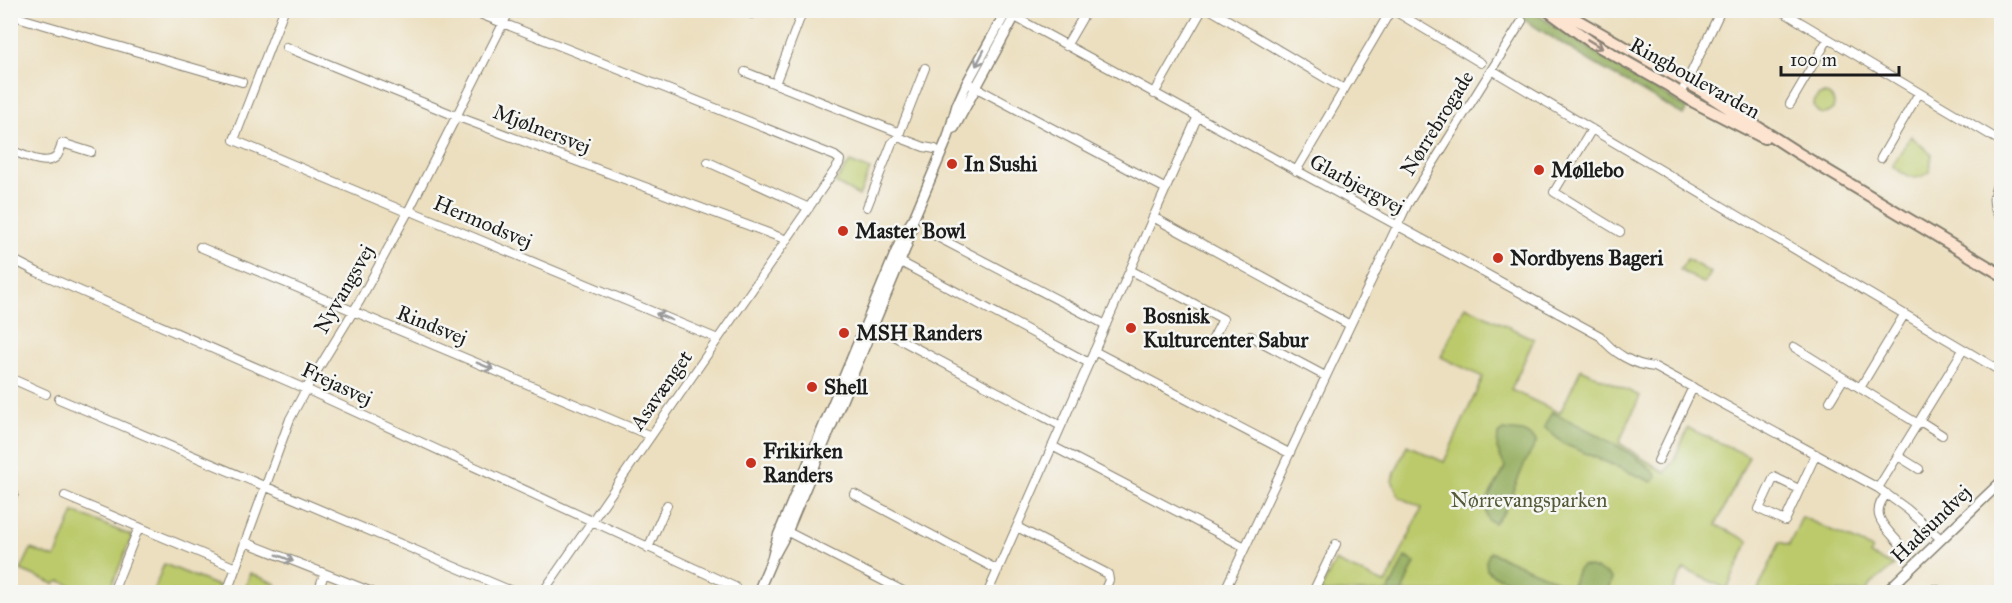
<svg xmlns="http://www.w3.org/2000/svg" width="2012" height="603" font-family="'IM FELL Great Primer',serif">
	<style>
		.green { fill: #bcca6c; stroke: #6c7344; stroke-width: 1.5 }
		.forest { fill: #95ae60; stroke: #58653e; stroke-width: 1.5 }
		.lines { fill: none; stroke-linecap: round; stroke-linejoin: round }
		.minor-casing { stroke: #847e6e; stroke-width: 10 }
		.tertiary-casing { stroke: #847e6e; stroke-width: 12 }
		.secondary-casing { stroke: #847e6e; stroke-width: 14 }
		.minor { stroke: #fff; stroke-width: 8 }
		.tertiary { stroke: #fff; stroke-width: 9 }
		.secondary { stroke: #fde4d1; stroke-width: 10 }
		.oneway { stroke: #988a80 }
		.oneway2 { stroke: #999 }
		.poi-dot { fill: #c8321e; stroke: #f6f6f2; stroke-width: 2 }
		.labels { text-anchor: middle; dominant-baseline: central; stroke-width: 5; stroke-linejoin: round; paint-order: stroke }
		.street-label { font-size: 21px; fill: #1c1c1c; stroke: #f6f6f2 }
		.poi-label { font-size: 21px; font-weight: bold; fill: #1c1c1c; stroke: #f6f6f2; text-anchor: start }
		.park-label { font-size: 21px; fill: #545938; stroke: #f6f6f2 }
	</style>
	<rect width="100%" height="100%" fill="#f6f6f2"/>
	<filter id="ink" filterUnits="userSpaceOnUse"><feTurbulence type="fractalNoise" baseFrequency=".0167" numOctaves="2"/><feDisplacementMap in="SourceGraphic" scale="12" xChannelSelector="R" yChannelSelector="G"/><feConvolveMatrix kernelMatrix="1 2 1 2 8 2 1 2 1" color-interpolation-filters="sRGB"/></filter>
	<filter id="wash" filterUnits="userSpaceOnUse"><feTurbulence type="fractalNoise" baseFrequency=".008" numOctaves="4" result="noise"/><feDisplacementMap in="SourceGraphic" scale="24" xChannelSelector="R" yChannelSelector="G"/><feGaussianBlur stdDeviation="1.35" result="paint"/><feColorMatrix in="noise" values="0 0 0 0 0 0 0 0 0 0 0 0 0 0 0 0 0 1.4 0 .05"/><feComposite in="paint" operator="in"/></filter>
	<g filter="url(#wash)">
		<rect width="100%" height="100%" fill="#ecdfbf"/>
		<path class="green" d="M1814 104a10 10 0 1 1 20 0a10 10 0 1 1-20 0Z
			M1911 136 1932 155 1929 172C1915 184 1905 175 1892 166Z
			M850 162 870 170 859 196 835 183Z
			M1687 259 1711 273 1704 284 1680 270Z
			M1465 306 1534 339 1511 390 1560 413 1581 369 1640 396 1619 443 1665 473 1673 462 1688 428 1749 456 1716 525 1749 541 1727 589 1684 569 1672 592H1320L1335 561 1386 584 1422 508 1399 497 1392 480 1407 445 1444 462 1483 377 1441 357Z
			M74 512 132 536 109 592H88L60 581 54 584 21 570 31 549 55 558Z
			M1802 517 1873 549 1870 555 1894 566 1870 585 1866 592H1757L1780 542 1789 545Z
			M164 564 223 588 221 592H153Z
			M250 573 276 584 275 588 278 592H244Z"/>
		<path class="forest" d="M1510 11H1532L1581 43 1687 108 1683 115 1593 63Z
			M1552 412C1575 424 1646 456 1657 477L1652 482 1564 444 1544 427Z
			M1503 430 1523 432 1536 440V443L1525 463 1504 512 1494 523 1488 520C1479 499 1499 485 1505 467L1497 449 1498 434Z
			M1490 552 1569 586 1573 584 1577 571 1582 566C1591 566 1605 572 1612 579L1607 592H1539L1493 575 1487 570 1486 561Z
			M1405 557 1415 562 1402 592H1388Z"/>
	</g>
	<g filter="url(#ink)">
		<g class="lines">
			<g class="minor-casing">
				<path id="minor" d="M284 10 234 140 404 211 413 212 718 339
					M470 10 835 156 840 160 839 164 543 592
					M742 10 752 14
					M1002 10 1600 336C1613 353 1633 365 1655 367L1878 488 1907 509 1941 539
					M1211 10 1344 89
					M1393 10 1481 63
					M1780 10 2002 142
					M10 15 242 82
					M1066 46 1087 10
					M286 47 461 118 787 240
					M1492 70 2002 372
					M745 72 900 133
					M775 84 803 10
					M971 85 1166 189
					M1154 94 1202 10
					M1681 94 1721 10
					M1790 104 1828 39
					M1592 129 1554 192 1620 232
					M898 137 924 147 935 149
					M10 150C22 154 47 168 57 156 59 153 61 147 62 143L91 152
					M1881 158 1919 93
					M708 162 809 208
					M1296 171 1391 10
					M2002 173C1994 191 1988 204 2002 220
					M867 207 892 143 898 137 925 68
					M1153 217 1350 325
					M926 231 1106 325
					M200 247 651 436
					M10 258 37 272 310 391 735 587
					M895 259 1089 363
					M1130 270 1223 319 1210 344
					M886 332 1061 426
					M1250 336 1325 376
					M1794 347 1918 424
					M1094 351 1289 453
					M10 378 46 394
					M1860 388 1904 315
					M59 399 514 592
					M1830 401 1844 378
					M1920 421 1942 435
					M1052 446 1245 547
					M1898 456 1919 469
					M1658 461 1693 387
					M1878 488 1963 350
					M1799 489 1774 477 1759 509 1785 521C1795 499 1806 476 1816 454
					M10 493 14 494
					M854 494 998 570
					M1887 494C1868 514 1885 527 1899 543
					M65 496 236 568
					M1017 527 1108 574 1109 580 1104 592
					M782 529 905 592
					M245 542 372 592
					M648 548 667 505
					M1934 589 1944 592
					M113 592 139 527
					M227 592 290 419 306 389 359 302 409 210 510 10
					M318 592 324 574
					M988 592 1197 118
					M1224 592 1407 205 1522 21
					M1313 592 1336 544"/>
			</g>
			<g class="tertiary-casing">
				<path id="tertiary" d="M954 128 1018 10
					M775 554 787 532 906 247 913 224
					M758 592 772 559 778 536 895 254 904 233 914 218 948 137 957 105 967 83 1007 10
					M1886 592 2002 481"/>
			</g>
			<g class="secondary-casing">
				<path id="secondary" d="M1547 10 1591 42 1669 86 1694 102 1764 138
					M1560 10 1700 90 1798 153 2002 275"/>
			</g>
			<use href="#minor" class="minor"/>
			<use href="#tertiary" class="tertiary"/>
			<use href="#secondary" class="secondary"/>
		</g>
		<defs><path id="oneway-shaft" d="M-6 0H5M1.5-3L5.5 0L1.5 3" fill="none" stroke-width="1.6" stroke-linecap="round" stroke-linejoin="round" transform="scale(1.5)"/></defs>
		<use class="oneway" href="#oneway-shaft" transform="translate(1595 44) rotate(31)"/>
		<g class="oneway2">
			<use href="#oneway-shaft" transform="translate(980 58) rotate(117)"/>
			<use href="#oneway-shaft" transform="translate(664 317) rotate(-157)"/>
			<use href="#oneway-shaft" transform="translate(485 366) rotate(22)"/>
			<use href="#oneway-shaft" transform="translate(285 558) rotate(22)"/>
		</g>
	</g>
	<g class="poi-dot">
		<circle cx="952" cy="164" r="6"/>
		<circle cx="1539" cy="170" r="6"/>
		<circle cx="843" cy="231" r="6"/>
		<circle cx="1498" cy="258" r="6"/>
		<circle cx="1131" cy="328" r="6"/>
		<circle cx="844" cy="333" r="6"/>
		<circle cx="812" cy="387" r="6"/>
		<circle cx="751" cy="463" r="6"/>
	</g>
	<g class="labels">
		<g class="street-label">
			<text transform="translate(1695 78) rotate(29)">Ringboulevarden</text>
			<text transform="translate(1437 123) rotate(-58)">Nørrebrogade</text>
			<text transform="translate(542 129) rotate(21)">Mjølnersvej</text>
			<text transform="translate(1357 184) rotate(28)">Glarbjergvej</text>
			<text transform="translate(483 222) rotate(23)">Hermodsvej</text>
			<text transform="translate(344 289) rotate(-60)">Nyvangsvej</text>
			<text transform="translate(432 325) rotate(22)">Rindsvej</text>
			<text transform="translate(337 384) rotate(25)">Frejasvej</text>
			<text transform="translate(661 390) rotate(-55)">Asavænget</text>
			<text transform="translate(1931 524) rotate(-44)">Hadsundvej</text>
		</g>
		<g class="poi-label">
			<text x="964" y="164">In Sushi</text>
			<text x="1551" y="170">Møllebo</text>
			<text x="855" y="231">Master Bowl</text>
			<text x="1510" y="258">Nordbyens Bageri</text>
			<text x="1143" y="316">Bosnisk<tspan x="1143" dy="24">Kulturcenter Sabur</tspan></text>
			<text x="856" y="333">MSH Randers</text>
			<text x="824" y="387">Shell</text>
			<text x="763" y="451">Frikirken<tspan x="763" dy="24">Randers</tspan></text>
		</g>
		<g class="park-label">
			<text x="1529" y="500">Nørrevangsparken</text>
		</g>
	</g>
	<rect width="2012" height="603" fill="none" stroke="#f6f6f2" stroke-width="36"/>
	<path d="M1781 66v9h118v-9" fill="none" stroke="#1c1c1c" stroke-width="3"/>
	<text x="1790" y="66" font-size="18" fill="#1c1c1c" stroke="#f6f6f2" stroke-width="4.5" paint-order="stroke">100 m</text>
</svg>
